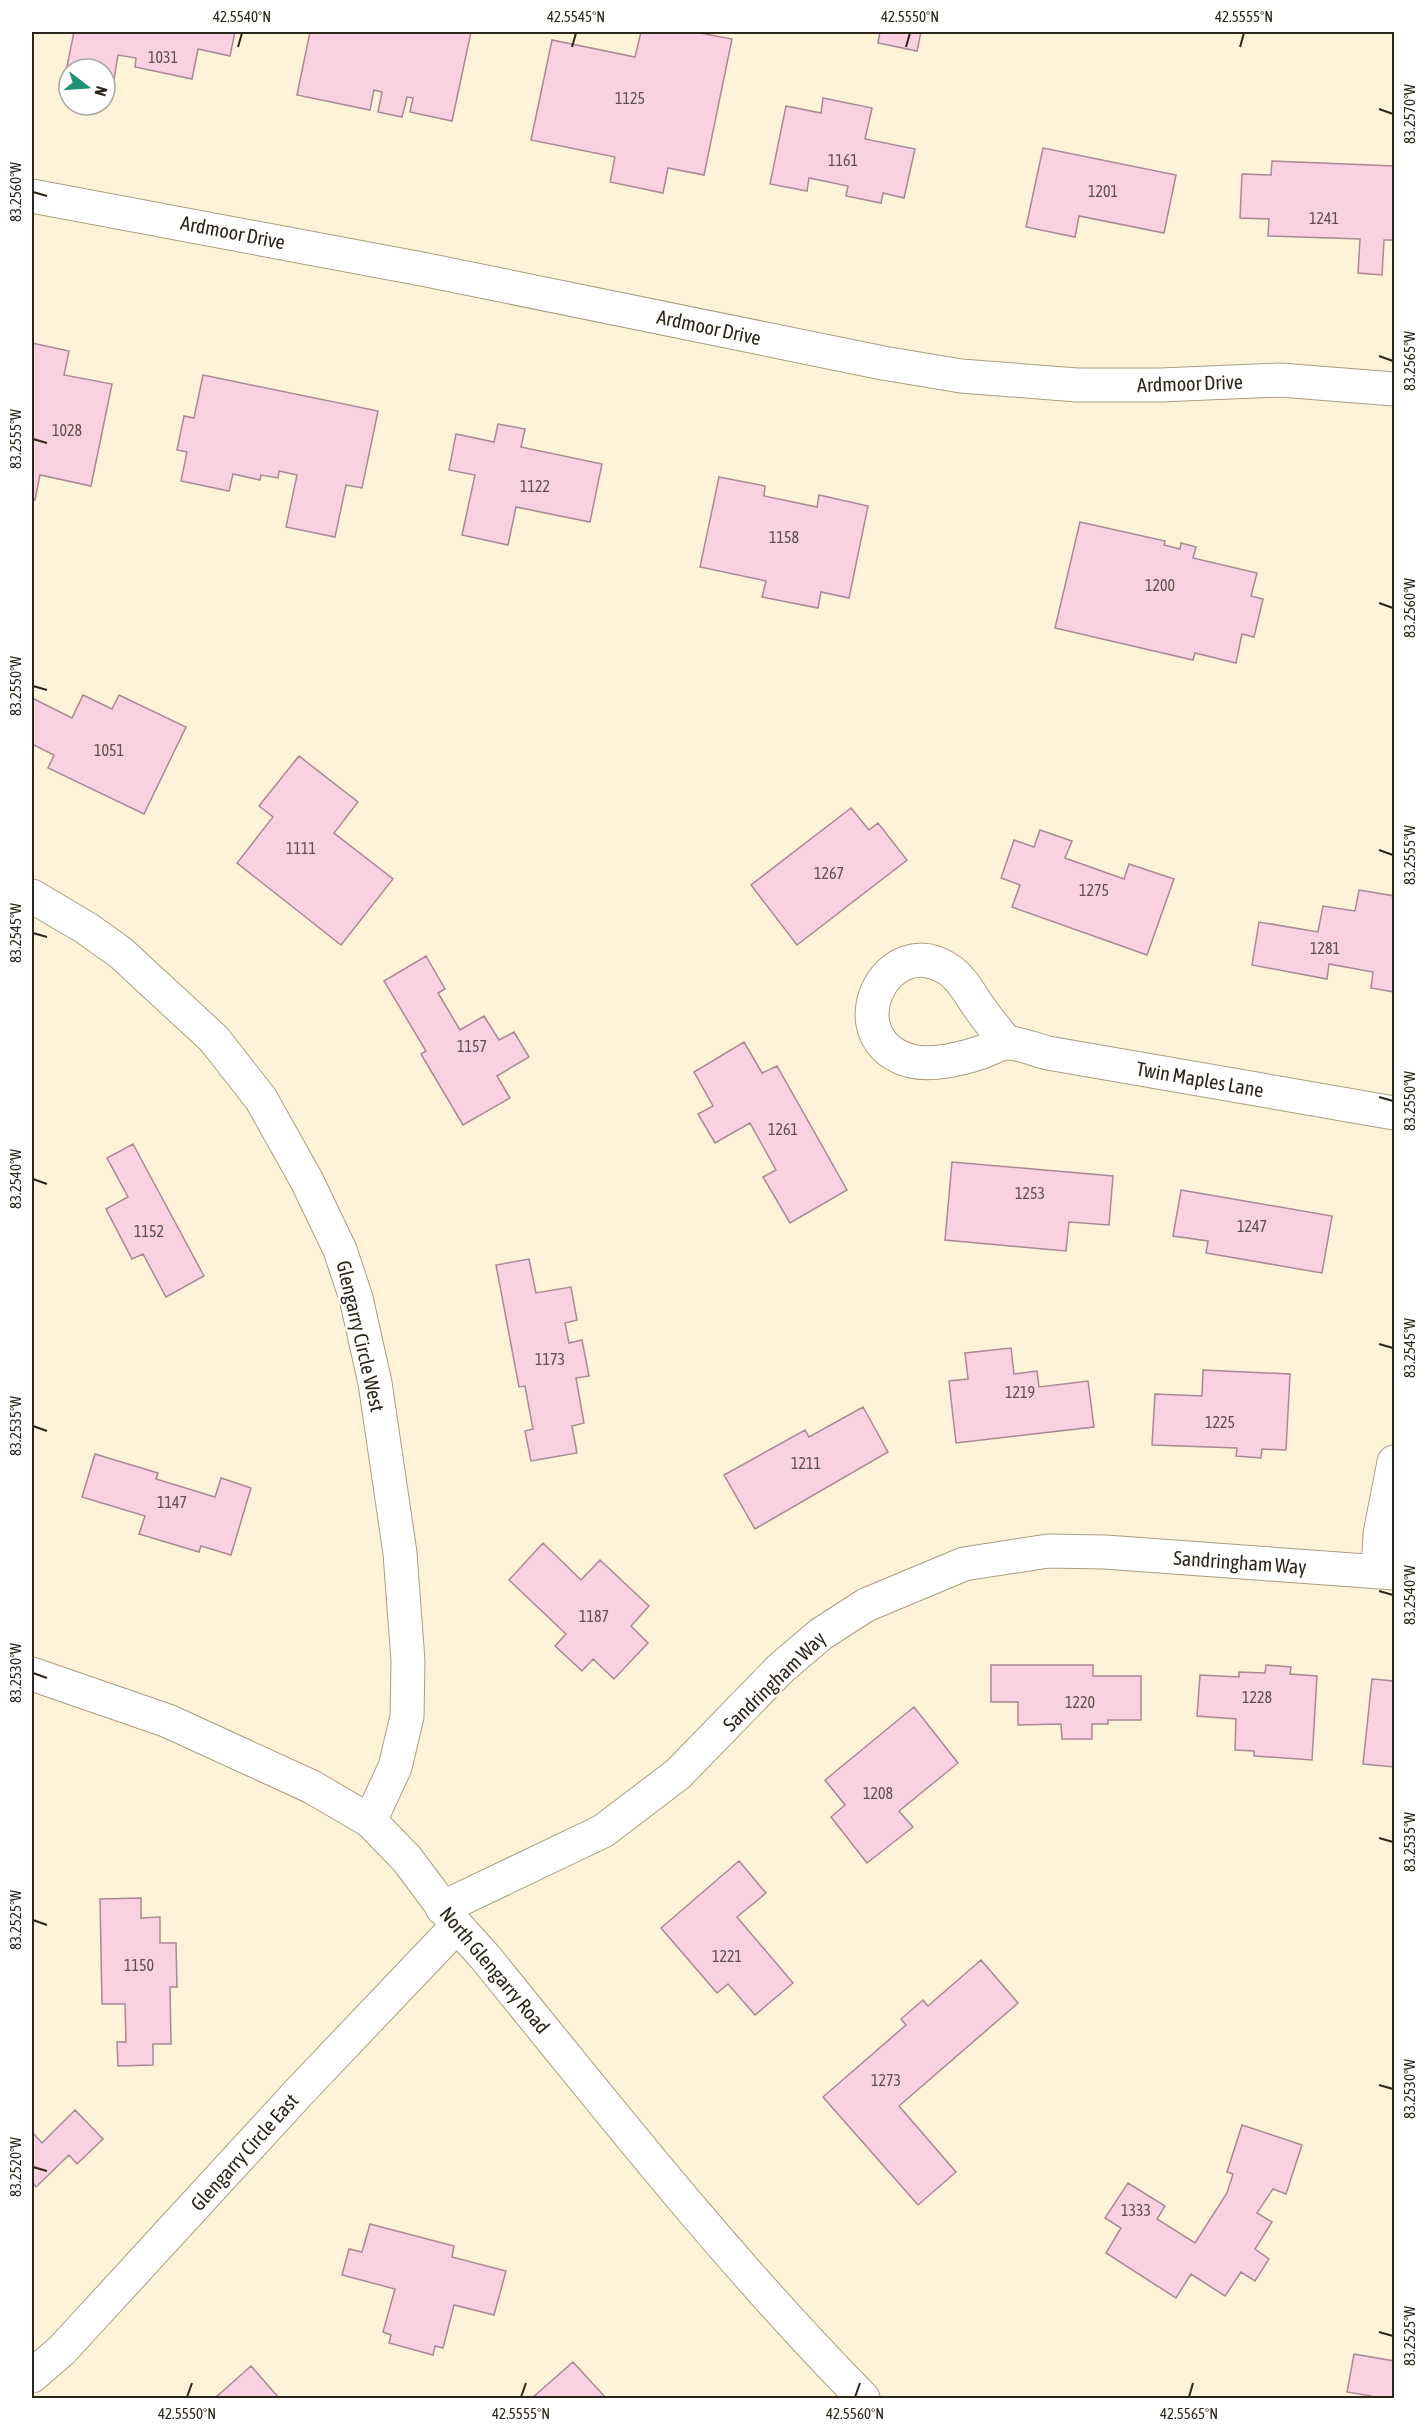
<svg xmlns="http://www.w3.org/2000/svg" width="1426" height="2430" font-family="'Asap Condensed',sans-serif">
	<style>
		.building { fill: #fad1e1; stroke: #aa8896; stroke-width: 1.5 }
		.lines { fill: none; stroke-linecap: round; stroke-linejoin: round }
		.minor-casing { stroke: #aa9d7f; stroke-width: 35 }
		.minor { stroke: #fff; stroke-width: 33 }
		.ticks { fill: none; stroke: #2c261a; stroke-width: 2 }
		.labels { text-anchor: middle; dominant-baseline: central; stroke-width: 5; stroke-linejoin: round; paint-order: stroke }
		.number-label { font-size: 16px; fill: #60514c }
		.street-label { font-size: 20px; fill: #2c261a; stroke: #fff }
		.neatline { fill: none; stroke: #2c261a; stroke-width: 2 }
		.ticks-label { font-size: 15px; text-anchor: middle; fill: #2c261a }
	</style>
	<rect width="100%" height="100%" fill="#fef3d9"/>
	<path class="building" d="M74 32H235L230 56 198 49 192 79 135 67 136 58 118 55 114 80 105 78V69H69V82L64 81Z
		M310 32H471L452 121 410 112 413 98 407 97 402 117 378 112 382 92 374 90 370 110 297 95Z
		M641 32H695L732 39 704 175 668 168 663 193 610 182 615 157 531 140 552 40 635 57Z
		M880 32H921L917 51 878 43Z
		M823 98 872 108 865 139 915 149 904 198 883 193 881 203 846 196 848 186 809 178 807 191 770 184 786 106 821 113Z
		M1043 148 1176 175 1164 233 1079 216 1075 237 1026 227Z
		M1272 161 1394 166V240H1384L1382 275 1358 273 1360 239 1268 236 1269 219 1240 218 1242 174 1271 175Z
		M32 343 69 351 64 375 112 384 91 486 40 475 35 500 32 499Z
		M203 375 378 411 362 488 346 485 335 537 286 527 297 475 279 471 278 478 261 475 260 480 233 474 229 491 181 481 187 452 177 450 184 416 194 418Z
		M498 424 525 429 521 447 602 464 590 522 516 507 508 545 462 535 475 475 449 470 456 434 494 442Z
		M719 477 765 486 764 496 817 507 819 495 868 506 849 598 821 592 818 608 762 597 766 581 700 567Z
		M1080 522 1165 541 1164 545 1180 549 1181 543 1196 547 1193 558 1257 573 1251 596 1263 599 1254 637 1242 634 1236 663 1195 653 1193 660 1055 628Z
		M83 695 112 709 119 695 186 727 144 814 48 768 54 755 32 744V698L72 718Z
		M299 756 358 802 334 833 393 879 341 945 237 863 273 817 259 806Z
		M851 808 869 830 878 823 907 860 797 945 751 885Z
		M1040 830 1072 841 1065 858 1124 879 1129 864 1174 879 1147 955 1012 907 1020 885 1001 878 1014 840 1034 847Z
		M1359 890 1394 896V992L1371 988 1373 972 1329 964 1327 979 1252 965 1259 922 1318 932 1323 906 1355 911Z
		M426 956 445 989 438 993 460 1030 484 1016 499 1040 514 1032 529 1057 497 1076 510 1098 463 1125 421 1054 426 1051 384 981Z
		M744 1042 762 1073 777 1066 847 1190 790 1223 763 1177 776 1170 750 1123 715 1143 698 1114 713 1106 694 1072Z
		M133 1144 204 1276 166 1297 143 1254 132 1259 106 1209 128 1197 107 1158Z
		M952 1162 1113 1176 1109 1225 1069 1222 1066 1251 945 1240Z
		M1181 1190 1332 1216 1322 1273 1206 1253 1208 1241 1173 1236Z
		M529 1259 536 1293 571 1287 577 1320 565 1323 569 1343 582 1340 589 1376 576 1378 584 1423 572 1426 577 1453 531 1461 525 1431 533 1429 525 1386 519 1387 496 1265Z
		M1011 1348 1014 1374 1037 1371 1039 1387 1088 1381 1094 1427 956 1443 949 1381 968 1379 965 1353Z
		M1203 1370 1290 1374 1286 1450 1262 1449 1261 1458 1236 1456 1237 1448 1152 1445 1155 1394 1202 1396Z
		M863 1407 888 1452 755 1529 724 1475 805 1430 809 1437Z
		M95 1454 158 1473 156 1479 215 1497 221 1478 251 1488 231 1555 201 1546 199 1552 139 1534 145 1516 82 1497Z
		M543 1543 581 1580 600 1560 649 1606 631 1626 648 1643 614 1679 593 1659 582 1671 555 1646 566 1634 509 1580Z
		M991 1665H1093V1676H1141V1720H1108V1724H1092V1739H1062L1061 1724 1018 1725V1702H991Z
		M1266 1665 1291 1667 1290 1674 1317 1676 1312 1760 1254 1756V1751L1235 1750 1236 1719 1197 1716 1200 1675 1239 1677V1672L1265 1673Z
		M1372 1679 1394 1681V1767L1363 1764Z
		M914 1707 958 1763 899 1811 913 1827 867 1863 831 1817 845 1805 825 1780Z
		M739 1861 766 1893 737 1917 793 1983 755 2015 728 1984 717 1993 661 1928Z
		M141 1898V1918L160 1917V1943H176L177 1987H170L171 2044H153V2065L118 2066 117 2042H126L125 2004H102L100 1899Z
		M981 1960 1018 2003 899 2106 956 2172 918 2205 823 2097 906 2025 901 2019 923 2000 928 2006Z
		M75 2110 103 2139 77 2164 69 2155 36 2187 32 2182V2132L42 2143Z
		M1242 2125 1302 2145 1286 2194 1273 2189 1257 2213 1272 2222 1255 2249 1269 2259 1255 2281 1241 2272 1225 2296 1191 2274 1176 2298 1106 2253 1121 2228 1105 2218 1128 2183 1165 2206 1157 2219 1195 2243 1227 2193 1233 2174 1227 2172Z
		M370 2224 454 2246 452 2257 506 2271 494 2315 454 2305 443 2348 435 2346 433 2355 389 2343 391 2335 383 2332 395 2289 342 2275 349 2249 362 2252Z
		M1354 2354 1394 2361V2398H1370L1371 2396 1347 2392Z
		M573 2362 606 2398H532Z
		M251 2366 279 2398H215Z"/>
	<g class="lines">
		<g class="minor-casing">
			<path id="minor" d="M32 196 427 270 883 363 961 376 1077 385H1161L1280 380 1394 389
				M32 896 86 928 121 953 214 1039 261 1099 307 1181 340 1250 356 1298 375 1383 400 1553 408 1661 407 1717 395 1767 370 1821
				M1007 1043C999 1033 991 1024 984 1014 973 1000 965 982 951 971 886 925 833 1040 911 1061 932 1066 962 1059 982 1052 990 1049 1000 1043 1008 1043 1021 1043 1035 1050 1048 1053L1394 1113
				M1378 1572 1380 1534 1394 1462
				M32 1674 168 1721 312 1787 370 1821 407 1859 457 1926 485 1957C607 2107 727 2260 863 2398
				M442 1908 603 1831 678 1774 781 1668 821 1634 866 1605 964 1564 1048 1551 1105 1552 1394 1573
				M32 2376 62 2350 300 2091 457 1926"/>
		</g>
		<use href="#minor" class="minor"/>
	</g>
	<path class="ticks" d="M238 47 242 33M572 47 576 33M906 47 910 33M1240 47 1244 33M1379 109 1393 114M33 192 47 196M1379 356 1393 361M33 439 47 443M1379 603 1393 608M33 686 47 690M1379 850 1393 855M33 933 47 937M1379 1097 1393 1101M33 1179 47 1184M1379 1344 1393 1348M33 1426 47 1431M1379 1591 1393 1595M33 1673 47 1678M1379 1838 1393 1842M33 1920 47 1925M1379 2085 1393 2089M33 2167 47 2171M1379 2332 1393 2336M187 2397 192 2383M521 2397 526 2383M855 2397 860 2383M1189 2397 1193 2383"/>
	<g class="labels">
		<g class="number-label">
			<text x="163" y="57">1031</text>
			<text x="630" y="98">1125</text>
			<text x="843" y="160">1161</text>
			<text x="1103" y="191">1201</text>
			<text x="1324" y="218">1241</text>
			<text x="67" y="430">1028</text>
			<text x="535" y="486">1122</text>
			<text x="784" y="537">1158</text>
			<text x="1160" y="585">1200</text>
			<text x="109" y="750">1051</text>
			<text x="301" y="848">1111</text>
			<text x="829" y="873">1267</text>
			<text x="1094" y="890">1275</text>
			<text x="1325" y="948">1281</text>
			<text x="472" y="1046">1157</text>
			<text x="783" y="1129">1261</text>
			<text x="1030" y="1193">1253</text>
			<text x="1252" y="1226">1247</text>
			<text x="149" y="1231">1152</text>
			<text x="550" y="1359">1173</text>
			<text x="1020" y="1392">1219</text>
			<text x="1220" y="1422">1225</text>
			<text x="806" y="1463">1211</text>
			<text x="172" y="1502">1147</text>
			<text x="594" y="1616">1187</text>
			<text x="1257" y="1697">1228</text>
			<text x="1080" y="1702">1220</text>
			<text x="878" y="1793">1208</text>
			<text x="727" y="1956">1221</text>
			<text x="139" y="1965">1150</text>
			<text x="886" y="2080">1273</text>
			<text x="1136" y="2210">1333</text>
		</g>
		<g class="street-label">
			<text transform="translate(233 232) rotate(11)">Ardmoor Drive</text>
			<text transform="translate(709 327) rotate(12)">Ardmoor Drive</text>
			<text transform="translate(1190 383) rotate(-2)">Ardmoor Drive</text>
			<text transform="translate(1200 1079) rotate(10)">Twin Maples Lane</text>
			<text transform="translate(361 1336) rotate(77)">Glengarry Circle West</text>
			<text transform="translate(1240 1562) rotate(4)">Sandringham Way</text>
			<text transform="translate(774 1681) rotate(-44)">Sandringham Way</text>
			<text transform="translate(495 1970) rotate(50)">North Glengarry Road</text>
			<text transform="translate(244 2152) rotate(-48)">Glengarry Circle East</text>
		</g>
	</g>
	<rect width="1426" height="2430" fill="none" stroke="#ffffff" stroke-width="66"/>
	<g transform="translate(87 87) rotate(107)"><circle r="28" fill="#ffffff" stroke="#aba8a3" stroke-width="1.5"/>
	<path d="M0-4.5L10 22L0 15L-10 22Z" fill="#1e9275"/>
	<text y="-9" font-size="16" font-weight="bold" text-anchor="middle" fill="#2c261a">N</text>
	</g>
	<rect x="33" y="33" width="1360" height="2364" class="neatline"/>
	<g class="ticks-label">
		<text x="242" y="22">42.5540°N</text>
		<text x="576" y="22">42.5545°N</text>
		<text x="910" y="22">42.5550°N</text>
		<text x="1244" y="22">42.5555°N</text>
		<text transform="translate(1410 114) rotate(-90)" y="5">83.2570°W</text>
		<text transform="translate(16 192) rotate(-90)" y="5">83.2560°W</text>
		<text transform="translate(1410 361) rotate(-90)" y="5">83.2565°W</text>
		<text transform="translate(16 439) rotate(-90)" y="5">83.2555°W</text>
		<text transform="translate(1410 608) rotate(-90)" y="5">83.2560°W</text>
		<text transform="translate(16 686) rotate(-90)" y="5">83.2550°W</text>
		<text transform="translate(1410 855) rotate(-90)" y="5">83.2555°W</text>
		<text transform="translate(16 933) rotate(-90)" y="5">83.2545°W</text>
		<text transform="translate(1410 1101) rotate(-90)" y="5">83.2550°W</text>
		<text transform="translate(16 1179) rotate(-90)" y="5">83.2540°W</text>
		<text transform="translate(1410 1348) rotate(-90)" y="5">83.2545°W</text>
		<text transform="translate(16 1426) rotate(-90)" y="5">83.2535°W</text>
		<text transform="translate(1410 1595) rotate(-90)" y="5">83.2540°W</text>
		<text transform="translate(16 1673) rotate(-90)" y="5">83.2530°W</text>
		<text transform="translate(1410 1842) rotate(-90)" y="5">83.2535°W</text>
		<text transform="translate(16 1920) rotate(-90)" y="5">83.2525°W</text>
		<text transform="translate(1410 2089) rotate(-90)" y="5">83.2530°W</text>
		<text transform="translate(16 2167) rotate(-90)" y="5">83.2520°W</text>
		<text transform="translate(1410 2336) rotate(-90)" y="5">83.2525°W</text>
		<text x="187" y="2419">42.5550°N</text>
		<text x="521" y="2419">42.5555°N</text>
		<text x="855" y="2419">42.5560°N</text>
		<text x="1189" y="2419">42.5565°N</text>
	</g>
</svg>
